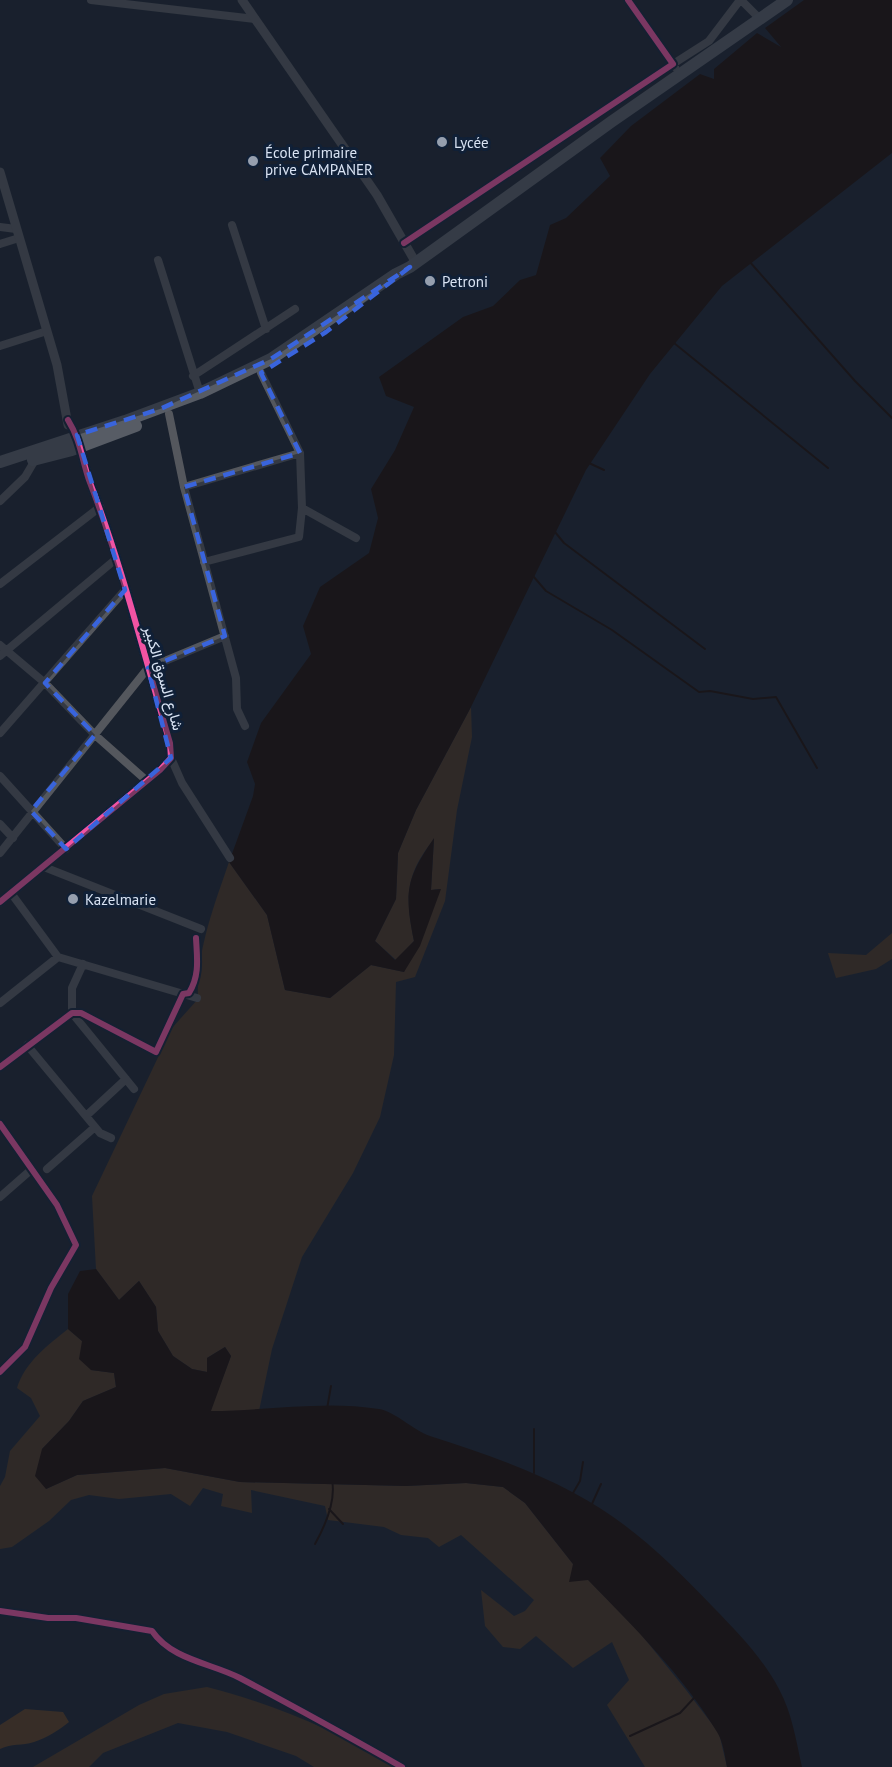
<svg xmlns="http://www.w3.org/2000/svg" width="892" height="1767" font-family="'PT Sans',Vazirmatn,sans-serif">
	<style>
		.green { fill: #493421 }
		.forest { fill: #5b3d20 }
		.water { fill: #1a0a04 }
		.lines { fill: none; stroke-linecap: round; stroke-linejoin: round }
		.stream { stroke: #1a0a04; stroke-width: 2 }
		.minor { stroke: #54575d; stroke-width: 8 }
		.tertiary { stroke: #54575d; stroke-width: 9 }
		.trunk { stroke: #575c65; stroke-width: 12 }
		.cycleway-casing { stroke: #102037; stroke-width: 10 }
		.cycleway { stroke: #f153a3; stroke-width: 6 }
		.marked { fill: none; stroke: #3964dc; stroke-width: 4.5; stroke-dasharray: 12 8; stroke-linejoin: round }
		.poi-dot { fill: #969fae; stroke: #102037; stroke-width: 2 }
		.labels { text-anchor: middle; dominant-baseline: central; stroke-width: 6; stroke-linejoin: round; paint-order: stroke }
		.poi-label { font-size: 15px; fill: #d9e3f3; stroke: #102037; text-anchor: start }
		.street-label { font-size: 15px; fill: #d9e3f3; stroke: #102037 }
	</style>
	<rect width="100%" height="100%" fill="#19212e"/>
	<path class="green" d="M471 707 472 737 457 810 445 901 415 977 396 982 394 1055 380 1117 353 1173 302 1257 272 1349 259 1411H210L231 1356 225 1347 207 1358V1372L192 1369 173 1356 158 1331 156 1307 139 1281 119 1300 96 1269 92 1196 172 1028 198 999C196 952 214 906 229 862L267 915 285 990 330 998 371 965 404 972 440 889 431 890 434 839C405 875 405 897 414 941L396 960 375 941 396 899 398 853 416 810Z
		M892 933V959L876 969 836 978 828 953 866 955Z
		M68 1329 82 1341 91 1370 114 1373 116 1387 83 1401 69 1421 42 1449 46 1489 77 1475 165 1468 240 1482 406 1486 466 1483 503 1487 525 1503 573 1564 640 1633 686 1690 719 1733 727 1767H645L607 1705 629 1680 612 1642 573 1668 536 1636 520 1649 503 1647 485 1626 481 1590 514 1616 525 1611 534 1600 461 1535 439 1547 428 1538 401 1535 384 1527 328 1520 325 1506 251 1490 252 1513 221 1506 223 1494 203 1488 190 1506 171 1494 119 1499 89 1495 71 1500 49 1521 12 1547 0 1549V1486L5 1477 10 1451 40 1416 31 1398 17 1388C25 1362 48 1345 68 1329Z
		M207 1687C273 1704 338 1731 396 1767H314L296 1756 227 1732 178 1723 103 1753 89 1767H33L139 1705 164 1694Z"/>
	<path class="forest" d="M25 1709 63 1712 69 1722C59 1730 47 1738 34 1742 22 1746 12 1743 0 1749V1725Z"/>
	<path class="water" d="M804 0H892V153L722 286 650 374 586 470 471 707 416 810 398 853 396 899 375 941 395 960 414 941C404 892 406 879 434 838L431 890 441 889 420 946 404 972 371 965 330 998 285 990 267 915 229 862 253 796 255 784 247 762 261 723 311 654 303 626 320 587 369 553 378 518 371 489 395 450 414 407 386 396 379 377 463 317 493 306 520 280 536 275 550 225 566 218 610 176 600 158 631 126 700 74 714 79V69L757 33 781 47 765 28Z
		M96 1269 119 1300 139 1281 156 1307 158 1331 173 1356 192 1369 207 1372V1358L225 1347 231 1356 211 1411C266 1411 324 1400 379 1409 394 1411 413 1430 430 1436 479 1452 528 1468 574 1493 628 1521 672 1564 714 1608 738 1633 762 1657 779 1689 792 1713 796 1740 802 1767H727C725 1756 723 1741 717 1732 684 1677 633 1626 588 1580L569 1582 573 1564 525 1503 503 1487 466 1483 406 1486 240 1482 165 1468 77 1475 46 1489 35 1476 42 1449 69 1421 83 1401 116 1387 114 1373 91 1370 79 1359 82 1341 68 1329V1294L80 1271Z"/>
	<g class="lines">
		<path class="stream" d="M749 261 855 381 892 418
			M674 343 828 468
			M589 463 604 470
			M555 532 564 543 705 649
			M533 576 546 591 612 630 699 692 710 691 753 699 776 697 817 768
			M327 1409 331 1386
			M534 1473V1429
			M573 1493 580 1481 583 1462
			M591 1506 601 1484
			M329 1509 343 1524
			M315 1544C325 1526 336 1500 332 1480
			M630 1736 680 1713 694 1698"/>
		<path class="minor" d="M91 0 255 19
			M741 0 760 19
			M675 67 673 64 709 41 740 0
			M232 225 266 329
			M0 227 16 229
			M404 243 673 64 628 0
			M0 244 19 238
			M158 260 200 393
			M0 346 47 331
			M261 373 300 453 302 508 356 538
			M193 376 295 309
			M169 414 184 487 236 678 237 709 245 726
			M184 487 300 453
			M0 501 25 477 35 460
			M204 562 299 537 302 508
			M0 584 100 507
			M0 645 45 683 95 735 147 781
			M0 656 116 559
			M0 733 125 590
			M171 758 182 783 230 858
			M0 776 66 849
			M0 824 13 838
			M0 853 148 668 225 636
			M44 867 201 929
			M11 893 58 957
			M83 964 72 988V1013L134 1089
			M0 1003 58 957 197 998
			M27 1045 100 1133 111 1138
			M0 1067 72 1013H81L156 1052 183 994 189 993C200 975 197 958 196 938
			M86 1116 126 1079
			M0 1124 57 1205 76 1245 51 1288 25 1347 0 1372
			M47 1169 95 1127
			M0 1197 32 1169
			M0 1611 48 1618H76L152 1631C172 1660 211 1663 240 1678 295 1707 349 1737 402 1767"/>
		<path class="tertiary" d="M242 0 377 195 416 263
			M0 172 57 365 68 425
			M0 902 160 770 171 758 170 743C144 655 122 565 89 480 82 459 80 439 68 420"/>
		<path class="trunk" d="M33 460 72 450 136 426
			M0 462 125 421 200 393 271 359 396 274 410 267 611 122 787 0"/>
		<g class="cycleway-casing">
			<path id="cycleway" d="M404 243 673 64 628 0
				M0 902 160 770 171 758 170 743C144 655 122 565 89 480 82 459 80 439 68 420
				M0 1067 72 1013H81L156 1052 183 994 189 993C200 975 197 958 196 938
				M0 1124 57 1205 76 1245 51 1288 25 1347 0 1372
				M0 1611 48 1618H76L152 1631C172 1660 211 1663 240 1678 295 1707 349 1737 402 1767"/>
		</g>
		<use href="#cycleway" class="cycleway"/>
	</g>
	<path d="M0 0H892V1767H0ZM410 267 326 332 261 373 300 453 184 487 225 636 148 668 171 758 66 849 31 811 95 735 45 683 125 590 77 435 160 409 271 359Z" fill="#19212e" fill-opacity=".55" fill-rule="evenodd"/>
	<path class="marked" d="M410 267 326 332 261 373 300 453 184 487 225 636 148 668 171 758 66 849 31 811 95 735 45 683 125 590 77 435 160 409 271 359Z"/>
	<g class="poi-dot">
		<circle cx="442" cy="142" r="6"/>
		<circle cx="253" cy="161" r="6"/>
		<circle cx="430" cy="281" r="6"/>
		<circle cx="73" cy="899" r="6"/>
	</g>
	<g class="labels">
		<g class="poi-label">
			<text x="454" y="142">Lycée</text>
			<text x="265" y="152">École primaire<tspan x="265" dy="17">prive CAMPANER</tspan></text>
			<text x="442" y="281">Petroni</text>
			<text x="85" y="899">Kazelmarie</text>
		</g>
		<g class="street-label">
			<text transform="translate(164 678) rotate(74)">شارع السوق الكبير</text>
		</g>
	</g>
</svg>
